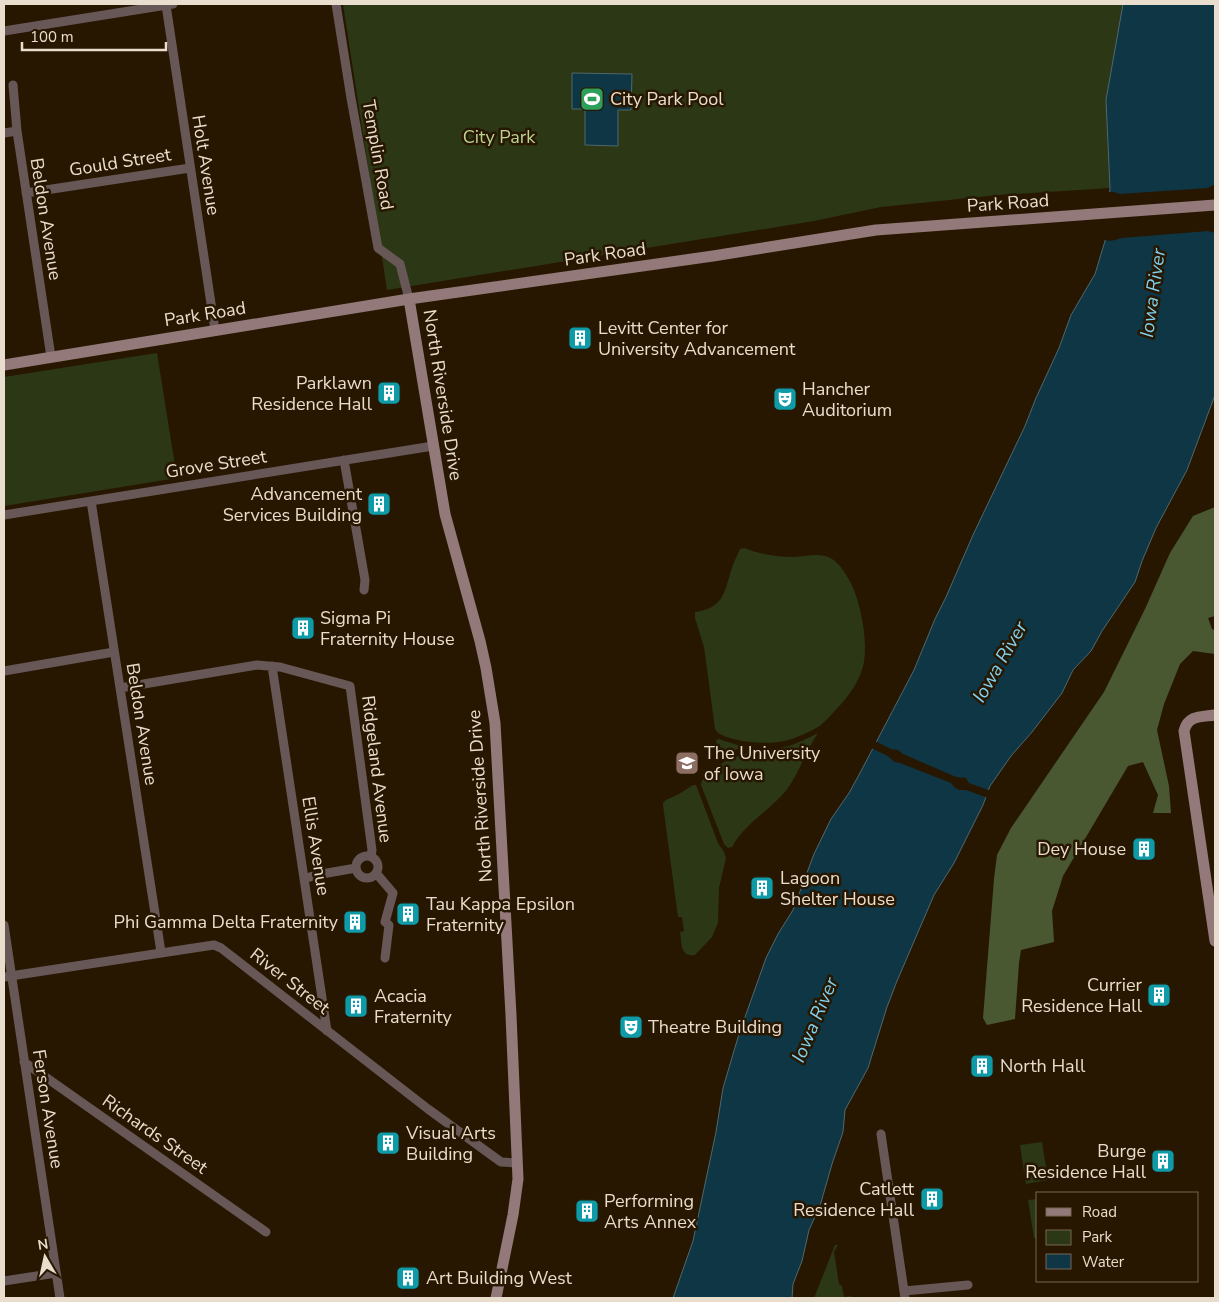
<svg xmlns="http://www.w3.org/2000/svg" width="1219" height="1302" font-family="'Nunito Sans',sans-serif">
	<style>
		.green { fill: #2c3716 }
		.forest { fill: #4a5831 }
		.water { fill: #0e3644; stroke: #50686d }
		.pier { fill: #281700 }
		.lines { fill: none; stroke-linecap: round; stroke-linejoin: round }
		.street { stroke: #675757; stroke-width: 9 }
		.secondary { stroke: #937979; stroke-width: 11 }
		.labels { text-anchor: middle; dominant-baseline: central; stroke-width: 5; stroke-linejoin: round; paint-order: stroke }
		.poi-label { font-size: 18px; fill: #e9ddce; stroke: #281700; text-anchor: start }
		.park-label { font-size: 18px; fill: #bcd492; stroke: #281700 }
		.street-label { font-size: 18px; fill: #e9ddce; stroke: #281700 }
		.water-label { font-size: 19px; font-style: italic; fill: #7ed1f1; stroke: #281700 }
	</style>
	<rect width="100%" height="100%" fill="#281700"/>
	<path class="green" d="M343 4H1123L1107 124 1110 188 998 195 881 207 814 221 387 290Z
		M157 353 177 478 4 506V377Z
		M744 548C759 554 776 557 792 557 804 557 820 552 830 558 843 564 855 589 858 602 863 620 867 643 864 662 861 678 852 691 843 702 836 709 829 718 822 724 815 730 792 740 784 741 773 744 749 743 738 740 730 738 719 736 715 729L704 647 695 618V612C723 608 724 594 731 571 733 563 737 556 740 549Z
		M818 733C807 749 801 768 790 785 774 809 746 821 732 847L728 848 724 844 701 785C702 778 706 774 712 770 738 751 756 753 785 747 797 744 808 738 818 733Z
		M718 739 741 746 740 748 727 753 717 760 715 759 717 746 716 741Z
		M693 785H696L718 843 724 852 726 858 719 888 718 923 712 937 695 955C680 957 682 944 680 932L684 931 682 917H678L663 805V803L666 800 679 794Z
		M1042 1142 1048 1180 1026 1184 1020 1145Z
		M1038 1199V1238H1034L1028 1200Z
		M835 1245H838L834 1252 839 1284 842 1286 844 1297 851 1296V1298H814Z"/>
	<path class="forest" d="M1215 507V616L1208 618 1212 629 1215 630V654L1193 651 1180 664 1164 704 1157 730 1169 786 1171 813H1153L1158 795 1143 762 1128 766 1063 876 1052 911 1054 942 1021 950 1019 963 1015 1019 987 1025 983 1018 994 879 997 855 1011 828 1104 692 1145 609 1170 553 1193 516Z"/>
	<path class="water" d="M1123 4H1215V395L1187 470 1156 528 1142 561 1135 582 1102 631 1091 651 1073 670 1062 693 1032 732 1011 756 990 786 983 805 954 863 934 895 897 981 887 1007 868 1068 845 1110 843 1132 832 1164 820 1206 809 1230 802 1261 793 1284 792 1298H673L693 1241 716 1132 723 1088 739 1034 766 958 778 934 793 910 814 854 831 819 849 793 860 773 914 670 935 619 946 597 973 535 1025 426 1036 398 1059 348 1071 315 1095 274 1105 241 1110 188 1106 100Z
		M572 73 632 74 631 110H618V146L585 145V109H572Z"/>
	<path class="pier" d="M1213 185H1215V233L1208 231 1122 238 1115 240 1109 241 1102 239 1107 192H1114L1120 194 1208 188Z
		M875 741 891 749 898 750 903 754 956 777 966 778 969 783 991 791 988 798 966 790H959L954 787 951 783 900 763 895 762 886 755 871 748Z"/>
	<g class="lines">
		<path class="street" d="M336 4 351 98 378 248 400 264 409 299
			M166 5 215 330
			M4 31 173 4
			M13 85 17 131 51 357
			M4 133 17 131
			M26 193 190 168
			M344 460 365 580 364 590
			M91 501 161 952
			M4 515 433 446
			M272 666 327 1031
			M4 671 114 652
			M120 688 257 665 280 667 350 686 372 850 371 856
			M356 867a11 11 0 1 1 22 0a11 11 0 1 1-22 0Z
			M376 873 393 893 385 922 389 925 385 958
			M304 879 316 875 356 868
			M4 925 60 1298
			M4 977 207 946 214 945 221 948 428 1109 501 1162 517 1163
			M24 1062 266 1232
			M881 1134 905 1298
			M4 1281 56 1273
			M904 1291 968 1285"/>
		<path class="secondary" d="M409 299 445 514 480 641 486 668 495 723 511 1015 518 1179 513 1215 496 1298
			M4 365 409 299 713 256 876 230 1215 205
			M1215 715C1201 717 1188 715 1184 731L1215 941"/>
	</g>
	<defs>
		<g id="stadium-square" transform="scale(1.25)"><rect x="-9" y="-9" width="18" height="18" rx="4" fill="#2e9e5b" stroke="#281700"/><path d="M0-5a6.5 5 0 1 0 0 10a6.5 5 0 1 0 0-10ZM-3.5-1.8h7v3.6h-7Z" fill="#fff"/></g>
		<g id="building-square" transform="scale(1.25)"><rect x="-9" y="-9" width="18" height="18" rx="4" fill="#0f9aa8" stroke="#281700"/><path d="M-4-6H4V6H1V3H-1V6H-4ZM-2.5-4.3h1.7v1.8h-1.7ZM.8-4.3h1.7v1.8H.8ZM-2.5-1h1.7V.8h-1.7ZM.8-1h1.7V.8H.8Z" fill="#fff"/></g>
		<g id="theatre-square" transform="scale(1.25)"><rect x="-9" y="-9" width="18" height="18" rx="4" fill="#0f9aa8" stroke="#281700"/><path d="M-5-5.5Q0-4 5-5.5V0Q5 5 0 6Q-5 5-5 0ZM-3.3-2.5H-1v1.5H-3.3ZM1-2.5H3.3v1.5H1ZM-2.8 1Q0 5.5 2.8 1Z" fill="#fff"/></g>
		<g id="university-square" transform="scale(1.25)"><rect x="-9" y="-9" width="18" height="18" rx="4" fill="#8d6e63" stroke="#281700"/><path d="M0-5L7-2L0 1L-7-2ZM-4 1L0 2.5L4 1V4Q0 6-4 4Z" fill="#fff"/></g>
	</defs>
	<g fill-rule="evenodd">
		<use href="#stadium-square" x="592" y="99"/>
		<use href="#building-square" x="580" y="338"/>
		<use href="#building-square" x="389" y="393"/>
		<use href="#theatre-square" x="785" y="399"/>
		<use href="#building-square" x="379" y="504"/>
		<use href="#building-square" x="303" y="628"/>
		<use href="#university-square" x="687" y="763"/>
		<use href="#building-square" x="1144" y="849"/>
		<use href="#building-square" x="762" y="888"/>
		<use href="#building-square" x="408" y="914"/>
		<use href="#building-square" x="355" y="922"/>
		<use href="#building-square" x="1159" y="995"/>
		<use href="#building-square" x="356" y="1006"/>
		<use href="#theatre-square" x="631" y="1027"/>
		<use href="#building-square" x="982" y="1066"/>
		<use href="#building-square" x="388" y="1143"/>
		<use href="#building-square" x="1163" y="1161"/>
		<use href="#building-square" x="932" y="1199"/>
		<use href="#building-square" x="587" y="1211"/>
		<use href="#building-square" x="408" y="1278"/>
	</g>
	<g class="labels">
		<g class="poi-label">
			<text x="610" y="99">City Park Pool</text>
			<text x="598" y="328">Levitt Center for<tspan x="598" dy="21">University Advancement</tspan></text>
			<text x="372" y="383" text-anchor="end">Parklawn<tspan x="372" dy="21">Residence Hall</tspan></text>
			<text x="802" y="389">Hancher<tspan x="802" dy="21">Auditorium</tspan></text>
			<text x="362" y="494" text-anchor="end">Advancement<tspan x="362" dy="21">Services Building</tspan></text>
			<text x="320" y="618">Sigma Pi<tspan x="320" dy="21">Fraternity House</tspan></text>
			<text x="704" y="753">The University<tspan x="704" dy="21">of Iowa</tspan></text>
			<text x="1126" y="849" text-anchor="end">Dey House</text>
			<text x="780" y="878">Lagoon<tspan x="780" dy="21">Shelter House</tspan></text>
			<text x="426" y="904">Tau Kappa Epsilon<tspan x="426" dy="21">Fraternity</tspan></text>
			<text x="338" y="922" text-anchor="end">Phi Gamma Delta Fraternity</text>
			<text x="1142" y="985" text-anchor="end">Currier<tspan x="1142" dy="21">Residence Hall</tspan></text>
			<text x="374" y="996">Acacia<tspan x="374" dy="21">Fraternity</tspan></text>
			<text x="648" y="1027">Theatre Building</text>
			<text x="1000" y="1066">North Hall</text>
			<text x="406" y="1133">Visual Arts<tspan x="406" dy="21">Building</tspan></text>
			<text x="1146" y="1151" text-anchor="end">Burge<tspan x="1146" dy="21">Residence Hall</tspan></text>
			<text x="914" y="1189" text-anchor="end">Catlett<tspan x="914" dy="21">Residence Hall</tspan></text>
			<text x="604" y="1201">Performing<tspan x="604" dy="21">Arts Annex</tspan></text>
			<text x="426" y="1278">Art Building West</text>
		</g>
		<g class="park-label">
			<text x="499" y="137">City Park</text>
		</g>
		<g class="street-label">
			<text transform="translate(378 155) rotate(80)">Templin Road</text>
			<text transform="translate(120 162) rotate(-9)">Gould Street</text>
			<text transform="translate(206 165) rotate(81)">Holt Avenue</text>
			<text transform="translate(1008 203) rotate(-4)">Park Road</text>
			<text transform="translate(46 219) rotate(81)">Beldon Avenue</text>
			<text transform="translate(605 254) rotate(-8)">Park Road</text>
			<text transform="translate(205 314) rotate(-9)">Park Road</text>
			<text transform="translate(443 395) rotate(81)">North Riverside Drive</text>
			<text transform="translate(216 464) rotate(-9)">Grove Street</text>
			<text transform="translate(142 724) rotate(81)">Beldon Avenue</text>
			<text transform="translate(377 769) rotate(83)">Ridgeland Avenue</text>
			<text transform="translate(480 796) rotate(-94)">North Riverside Drive</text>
			<text transform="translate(316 846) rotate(81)">Ellis Avenue</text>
			<text transform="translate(290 981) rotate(38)">River Street</text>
			<text transform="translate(48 1109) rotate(81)">Ferson Avenue</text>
			<text transform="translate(155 1134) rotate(35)">Richards Street</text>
		</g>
		<g class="water-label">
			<text transform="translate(1153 293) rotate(-82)">Iowa River</text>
			<text transform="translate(1000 662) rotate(-60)">Iowa River</text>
			<text transform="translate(815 1020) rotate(-67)">Iowa River</text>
		</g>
	</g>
	<rect width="1219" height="1302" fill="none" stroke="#e9ddce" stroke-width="10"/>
	<rect x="1036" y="1192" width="162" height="90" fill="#281700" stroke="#756652"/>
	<rect x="1046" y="1208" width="25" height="8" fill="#937979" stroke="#756652"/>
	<text x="1082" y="1217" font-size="15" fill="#e9ddce">Road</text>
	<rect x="1046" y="1230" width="25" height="15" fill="#2c3716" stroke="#756652"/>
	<text x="1082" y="1242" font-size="15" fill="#e9ddce">Park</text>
	<rect x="1046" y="1254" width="25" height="15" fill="#0e3644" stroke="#756652"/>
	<text x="1082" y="1267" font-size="15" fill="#e9ddce">Water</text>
	<g transform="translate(45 1257) rotate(351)" stroke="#281700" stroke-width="4" paint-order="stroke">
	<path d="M0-4L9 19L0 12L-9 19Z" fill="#e9ddce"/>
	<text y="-8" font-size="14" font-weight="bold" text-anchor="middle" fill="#e9ddce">N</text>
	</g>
	<path d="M22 42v8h144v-8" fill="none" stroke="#e9ddce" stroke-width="2.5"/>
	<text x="30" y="42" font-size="15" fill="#e9ddce" stroke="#281700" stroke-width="4" paint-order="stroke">100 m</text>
</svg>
